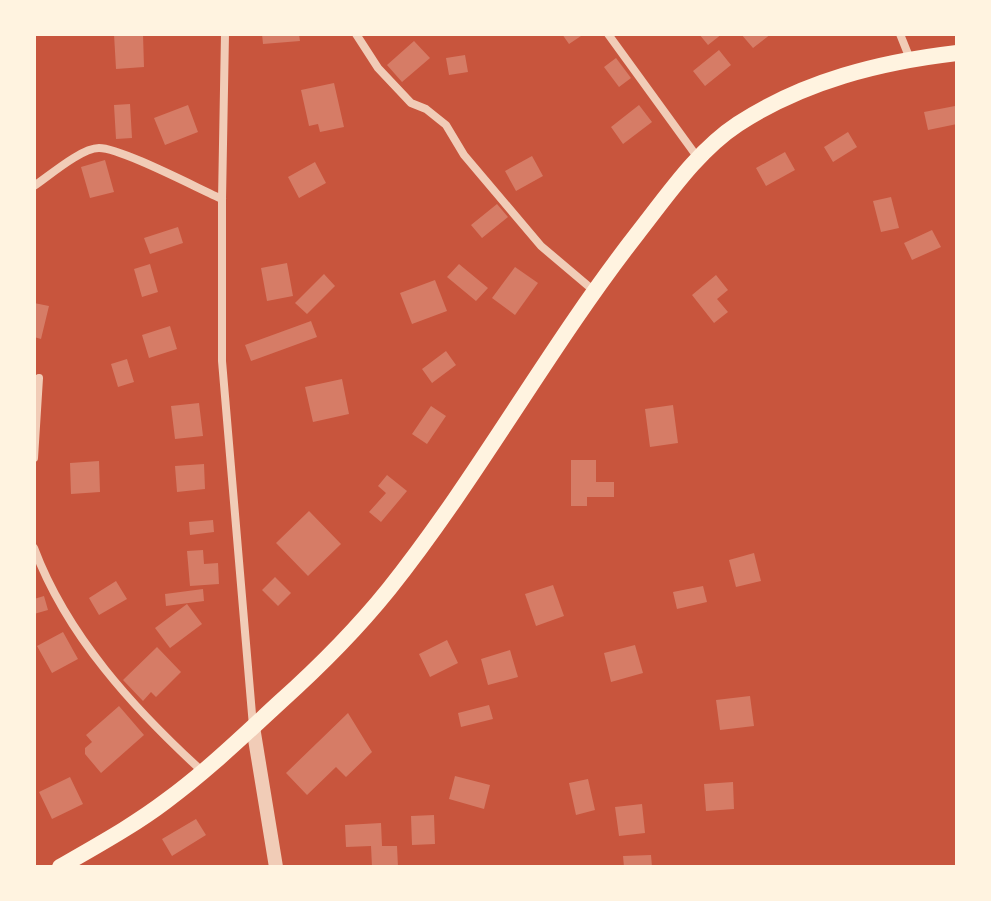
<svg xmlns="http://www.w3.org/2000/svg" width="991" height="901" font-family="Signika,sans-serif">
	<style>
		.building { fill: #d67c66 }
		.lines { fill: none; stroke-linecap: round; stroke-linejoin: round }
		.minor { stroke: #f1ccb7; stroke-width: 8 }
		.tertiary { stroke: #f1ccb7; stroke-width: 14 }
		.secondary { stroke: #fff3e0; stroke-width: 16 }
	</style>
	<rect width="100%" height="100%" fill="#c8553d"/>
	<path class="building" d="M114 34H143L144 67 116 69Z
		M262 34H299L300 41 263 44Z
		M562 34H584L569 44Z
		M699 34H722L708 45Z
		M741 34H771L753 48Z
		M414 41 430 58 402 82 387 65Z
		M719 50 731 65 705 86 693 71Z
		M465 55 468 72 449 75 446 58Z
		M616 58 631 78 619 87 604 67Z
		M334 83 344 127 320 132 318 124 309 126 301 90Z
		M130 104 132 138 116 139 114 105Z
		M188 105 198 132 165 145 154 118Z
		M639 105 652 122 623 144 611 127Z
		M955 106 957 124 928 130 924 112Z
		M848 132 857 147 833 162 824 147Z
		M785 152 795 170 766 186 756 168Z
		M532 156 543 176 516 191 505 171Z
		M105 160 114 192 90 198 81 167Z
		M315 162 326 183 299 198 288 177Z
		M891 197 899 228 881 232 873 201Z
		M497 204 508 217 482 238 471 225Z
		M178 227 183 243 150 254 144 238Z
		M932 230 941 247 912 260 904 243Z
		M287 263 293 296 267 301 261 268Z
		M150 264 158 292 142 297 134 269Z
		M459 264 488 288 476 301 447 277Z
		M515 267 538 283 515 315 492 298Z
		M324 274 335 286 307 314 295 303Z
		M716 275 728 290 717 299 728 312 714 323 692 295Z
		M435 280 447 311 412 324 400 293Z
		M34 303 49 306 41 339 34 337Z
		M311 321 317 337 251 361 245 345Z
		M170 326 177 349 149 358 142 335Z
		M446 351 456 365 432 383 422 369Z
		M127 359 134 382 118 387 111 364Z
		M342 379 349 414 313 422 305 387Z
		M199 403 203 436 175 439 171 406Z
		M673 405 678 443 650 447 645 409Z
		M431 406 446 416 427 444 412 434Z
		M571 460H596V482H614V497H587V506H571Z
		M99 461 100 492 71 494 70 463Z
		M204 464 205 489 177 492 175 466Z
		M387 475 407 491 381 522 369 512 386 493 378 486Z
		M309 511 341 544 308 576 276 543Z
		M213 520 214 532 190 535 189 522Z
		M203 550 204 564 218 563 219 584 190 586 187 551Z
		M754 553 761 581 736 587 729 560Z
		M275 577 291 593 278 606 262 590Z
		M116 581 127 599 99 615 89 598Z
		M553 585 564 616 536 626 525 594Z
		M703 586 707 602 677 609 673 592Z
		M203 589 204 601 166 606 165 594Z
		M44 596 48 610 34 614V599Z
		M187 604 202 624 170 648 155 628Z
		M63 632 78 659 52 673 37 646Z
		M447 640 458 663 430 677 419 654Z
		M635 645 643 673 611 682 604 653Z
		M157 647 181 672 156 697 151 692 143 701 123 680Z
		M510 650 518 677 488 685 481 659Z
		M750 696 754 726 720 730 716 700Z
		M489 705 493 719 461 727 458 713Z
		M119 706 144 735 101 773 85 754V748L92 742 86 735Z
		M348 713 372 752 346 777 336 767 307 795 286 773Z
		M455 776 490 785 484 809 449 799Z
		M70 777 83 804 52 819 39 792Z
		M588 779 595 810 576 815 569 783Z
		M733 782 734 809 706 811 704 784Z
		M642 804 645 833 619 836 615 807Z
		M434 815 435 844 412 845 411 816Z
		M196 819 206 835 172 856 162 839Z
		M381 823 382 846H397L398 867H372L371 846 346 847 345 825Z
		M651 855 652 867H624L623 856Z"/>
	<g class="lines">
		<path class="minor" d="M225 34 222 199V361L253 726
			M356 34 378 68 411 103 426 109 446 125 464 155 541 246 593 290
			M608 34 698 158
			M900 34 910 59
			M34 186C49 176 81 148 99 148 121 148 197 188 222 199
			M34 458 39 378
			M34 548C67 636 134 709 203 772"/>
		<path class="tertiary" d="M253 727 276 867"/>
		<path class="secondary" d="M60 867C96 846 133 826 166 801 207 771 243 736 280 702 319 667 356 630 389 589 479 476 548 348 637 234 667 196 697 151 738 124 804 81 880 62 957 53"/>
	</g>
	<rect width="991" height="901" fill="none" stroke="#fff3e0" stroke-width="72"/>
</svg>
